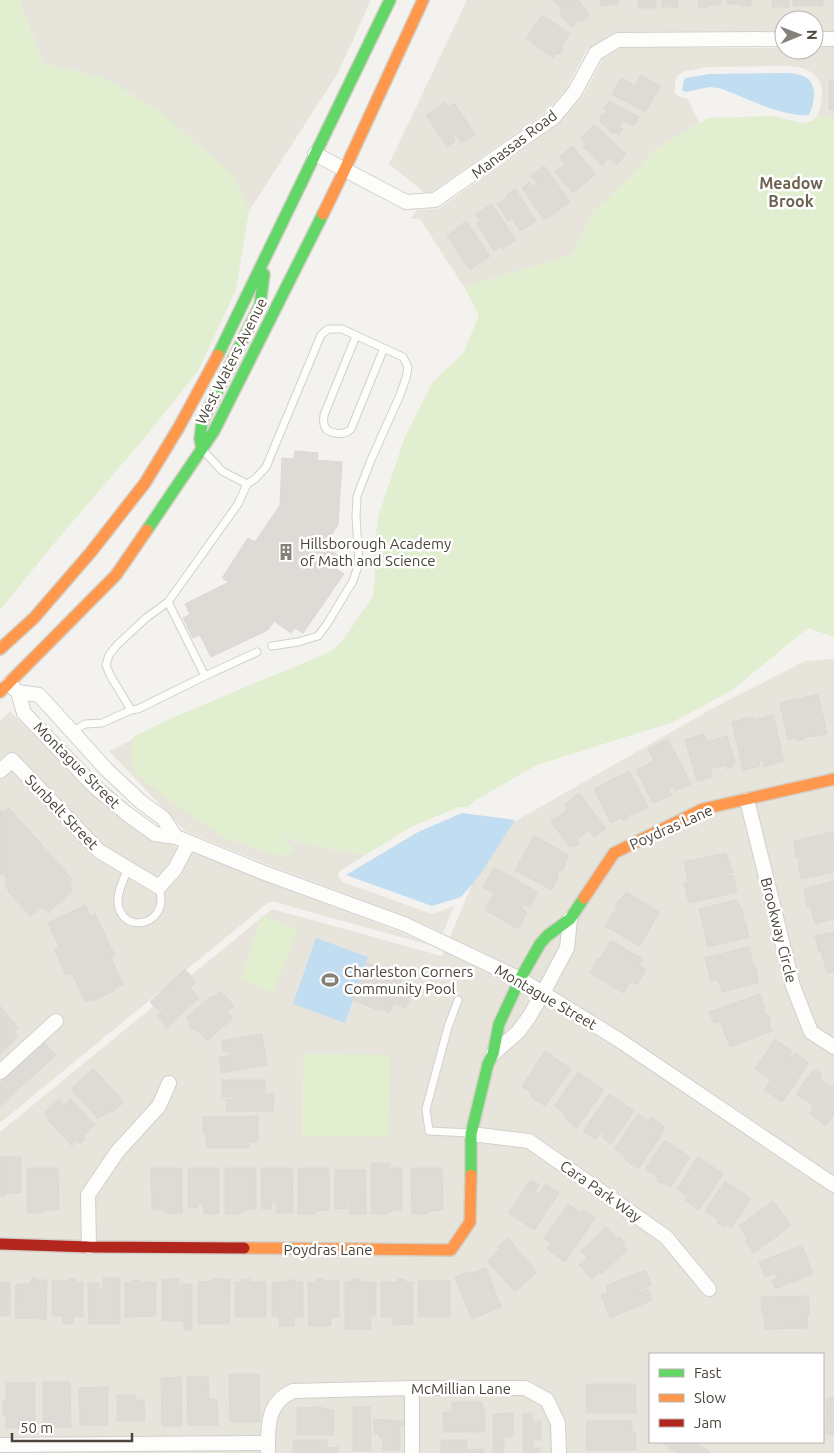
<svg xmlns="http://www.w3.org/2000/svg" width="834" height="1453" font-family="Ubuntu,sans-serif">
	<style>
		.residential { fill: #e7e4dc; fill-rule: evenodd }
		.green { fill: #e1eecf }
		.water { fill: #c0ddf1 }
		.building { fill: #dedbd6; stroke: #dcd9d4 }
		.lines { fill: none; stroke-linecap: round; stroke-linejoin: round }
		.lane-casing { stroke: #d2d0cb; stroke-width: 9 }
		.street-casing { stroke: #d2d0cb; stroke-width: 16 }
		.fast-casing { stroke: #d3cfc5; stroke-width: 14 }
		.slow-casing { stroke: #d3cfc5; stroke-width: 14 }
		.jam-casing { stroke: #d3cfc5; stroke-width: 14 }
		.lane { stroke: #fdfdfc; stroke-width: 7 }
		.street { stroke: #fdfdfc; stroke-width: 14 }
		.fast { stroke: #63d668; stroke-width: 11 }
		.slow { stroke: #ff974d; stroke-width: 11 }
		.jam { stroke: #b3261e; stroke-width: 11 }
		.labels { text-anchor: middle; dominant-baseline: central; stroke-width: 5; stroke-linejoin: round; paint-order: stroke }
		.street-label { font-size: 15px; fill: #4b4439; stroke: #fff }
		.poi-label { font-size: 15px; fill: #4b4439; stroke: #fff; text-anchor: start }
		.neighbourhood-label { font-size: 16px; font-weight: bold; fill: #6e6250; stroke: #fff }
	</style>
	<rect width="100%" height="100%" fill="#f4f2ee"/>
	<path class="residential" d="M21 0H371L338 73 249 211 232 174 104 78 43 63 21 5Z
		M467 0H834V31H814V20H784V31L618 32 613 33 587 50 566 89 546 112 432 192 425 193 389 164Z
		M814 47H834V118L817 116 821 105 822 92 821 84 813 73 803 68 789 66 709 67 685 71 677 76 675 83V94L679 96 688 99 699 123 656 149 631 176 593 213 573 254 464 287 420 219H411L416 210 436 209 441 207 558 124 582 97 603 59 621 48H784V50H814Z
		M834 659V1453H0V1132L272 909 442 956 493 834 713 708 805 661ZM650 1354H823V1442H650Z
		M10 711 103 805 145 835 173 845 178 849 180 847 259 879 400 932 429 945 275 902H269L0 1123V721Z
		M133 739 131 757 280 835 301 843 365 855 340 871 338 875 340 879 343 882 429 913H435L454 906 443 933 408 917 266 864 185 831 109 751Z"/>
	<path class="green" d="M0 0H21V5L43 63 104 78 157 109 232 174 249 211 236 290 198 371 147 435 57 540 0 610Z
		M773 116 801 123 812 121 817 116 834 118V637L808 628 732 690 673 722 537 765 474 801 468 807H459L415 825 365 855 301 843 281 835 294 850 287 856 268 853 225 838 174 804 135 773 131 757 133 737 174 717 332 651 343 640 373 596 375 575 374 551 378 517 405 437 433 382 464 352 479 315 464 287 573 254 593 213 631 176 656 149 708 118Z
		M262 916 298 929 273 992 240 980Z
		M303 1054 390 1055 389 1137 302 1136Z"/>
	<path class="water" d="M789 73C793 74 798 74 801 75 819 81 815 102 809 115 781 117 745 97 719 88L709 87 686 92 682 90 684 80 686 78 709 74Z
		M462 813 515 820 480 875 461 897 432 906 346 875 418 832Z
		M316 938 368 957 345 1023 293 1004Z"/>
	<path class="building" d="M554 0H578L590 15 583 21 582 20 580 22 579 20 571 27 559 12 562 10Z
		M600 0H618L619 4 601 6Z
		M638 0H656V8H638Z
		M662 0H678V7H662Z
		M698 0H721V5H709V6H706L707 8H699Z
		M727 0H751V6H739V4H727Z
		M772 0H789V7H772Z
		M793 0H823V6H812V3H810V6H793Z
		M543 15 570 34 561 46 564 48 558 55 556 53 553 58 526 38Z
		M641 75 660 86 645 112 612 94 621 78 635 86Z
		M829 80H834V110H829Z
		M609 101 639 117 634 126 623 120 620 126 623 129 618 135 615 132 613 134 600 122 601 120 599 118 603 113 605 115 607 112 604 109Z
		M445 102 448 107 454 103 475 134 462 143 456 135 453 137 455 141 447 147 426 115Z
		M594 125 626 154 617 165 609 158 602 165 583 147 586 144 581 138Z
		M572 146 596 174 573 193 555 172 565 164 559 157Z
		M544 166 570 202 545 220 522 188 530 182 533 187 537 184 531 176Z
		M515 189 536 221 520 231 512 219 508 221 497 204 506 198V197L509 195 508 194Z
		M492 204 516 240 503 249 501 245 494 251 477 223 480 221 476 214Z
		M466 221 490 256 470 270 447 236Z
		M295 451 318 453 317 460 342 462 338 525 324 546 342 558 335 568 344 574 303 633 295 628 291 633 274 621 268 630 211 657 200 635 193 638 183 618 190 614 185 604 229 582 222 578 248 538 255 542 280 505 282 458 294 459Z
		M818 694 827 734 812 737 811 736 804 737 805 739 797 741 796 738 788 740 780 703Z
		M773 715 784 761 764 767 763 760 759 761 760 766 743 770 732 722 753 717 754 720Z
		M704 734 707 742 727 736 735 763 732 764 733 767 726 769V765L710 769 712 777 697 781 685 740Z
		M668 739 691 784 675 791 673 786 668 788 672 795 653 803 636 770 654 761 648 749Z
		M629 771 648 807 634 815 633 813 627 816 628 818 623 821 622 818 611 823 594 789Z
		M579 793 606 828 594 837 589 830 577 840 579 844 573 848 572 846 570 847 551 822 568 809 565 804Z
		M9 808 73 880 70 882 72 884 69 886 73 890 48 913 42 907 31 916 8 892 9 891 5 886 7 885 5 882 8 880 2 873 0 875V809L2 812Z
		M832 832 834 841V872L801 879 798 864 800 863 798 857 796 858 794 841Z
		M534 836 569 855 564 863 566 864 562 871 560 870 557 875 559 876 551 890 515 870Z
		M726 853 733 872 726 873 727 876 733 875 737 892 689 903 684 883 688 882 684 862Z
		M494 867 538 892 530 907 524 904 521 908 527 912 518 929 485 910 494 893 483 887Z
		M834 881V919L815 924 810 905 807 906 804 891 806 888Z
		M626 892 659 912 640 946 605 926 613 912 614 913 618 908 615 906 619 899 621 900Z
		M737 900 740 908H742L744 916 742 917 743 922 745 921 749 937 708 947 699 909Z
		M86 905 90 916 95 914 115 956 111 957 123 985 114 989V991L93 1001 92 1000 85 1002 72 973 66 975 54 949 59 947 48 923Z
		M834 932V972L827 973 821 951 819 952 815 936Z
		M611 940 642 959 639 965 646 970 637 985 631 981 623 993 590 973 598 958 600 959Z
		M749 947 754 968 756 967 758 983 722 992 718 979 711 981 705 958Z
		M366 963 392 971 403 976 399 988 412 993 406 1008 393 1003 390 1013 378 1008V1010L353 1000Z
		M185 969 196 982 190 988 199 998 167 1028 156 1015 165 1007 164 1005 158 1010 150 1002Z
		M221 991 234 1006 227 1012 233 1018 207 1041 195 1028 193 1030 189 1026 191 1024 186 1018 212 995 214 997Z
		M760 994 765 1008 763 1009 766 1016 768 1015 771 1022 769 1023 772 1031 730 1047 720 1021 714 1023 709 1012Z
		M0 1006 18 1027 14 1033 18 1037 0 1054Z
		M262 1034 267 1065 222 1073 219 1057 230 1055V1051L223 1052 222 1041Z
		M775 1039 792 1051 789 1055 792 1057 795 1053 809 1063 782 1102 764 1090 771 1080 755 1069Z
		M44 1042 56 1055 0 1106V1083Z
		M545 1051 571 1069 545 1106 531 1097 532 1094 529 1092V1091L522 1086Z
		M93 1068 124 1102 112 1113 110 1111 98 1119 71 1089Z
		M816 1070 822 1075 820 1079 832 1087 834 1085V1114L826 1126 809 1114 814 1106 796 1094 812 1071 814 1072Z
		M578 1072 604 1090 577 1128 564 1118 566 1116 562 1113 563 1112 554 1106Z
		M222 1080H265V1094H274L273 1111H226V1099H235V1097H222Z
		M609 1094 634 1111 611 1144 603 1138 606 1134 602 1131 596 1140 583 1131Z
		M59 1099 64 1105 71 1099 95 1125 83 1137 85 1139 80 1144 77 1141 72 1146 48 1120 50 1119 44 1113Z
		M638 1114 649 1121 651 1117 665 1127 662 1130 664 1131 638 1169 625 1160 626 1158 615 1148Z
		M258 1116V1142H249V1148H207L206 1133H203V1117Z
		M665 1140 690 1157 670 1187 664 1182 662 1185 657 1181 659 1178 645 1169Z
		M0 1157H21V1193H5V1196H0Z
		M698 1157 723 1174 699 1210 685 1200 692 1190 690 1189 686 1195 677 1189Z
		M371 1163H390L389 1168H402V1210H393V1211L388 1212V1214H371Z
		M27 1168H58L59 1209 43 1211V1213H27Z
		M151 1168H182V1213L166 1214V1211H161V1209L152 1210Z
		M188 1168H219V1214H204L203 1203H198V1208H188Z
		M225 1168H256V1209H247V1211H242L241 1214H225Z
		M261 1168H292L293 1213H276V1203H271L272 1209H262Z
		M298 1168H329V1210L315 1211V1214H298Z
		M411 1168H442L443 1210 428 1211V1214H412Z
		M335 1170H365L366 1214H349V1200H347V1208L335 1209Z
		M531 1180 540 1185 535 1191 539 1194 546 1184 559 1193 534 1230 508 1213Z
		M725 1181 751 1199 731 1228 726 1224 724 1227 717 1223 719 1220 705 1211Z
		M773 1201 791 1226 754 1253 745 1240 747 1238 739 1226Z
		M568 1204 581 1212 583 1210 595 1218 565 1262 547 1249 550 1243 544 1238Z
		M606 1227 617 1239 620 1237 625 1242 622 1245 627 1250 602 1274 600 1271 592 1279 579 1265 587 1258 581 1251Z
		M508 1238 537 1272 515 1292 487 1261 500 1248 498 1246Z
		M802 1245 813 1274 775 1289 772 1280 777 1278 775 1273 765 1277 759 1262Z
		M486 1268 501 1307 472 1319 455 1277 468 1272V1274Z
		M645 1270 652 1285 639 1290 640 1292 648 1289 652 1300 610 1318 601 1295 608 1292 606 1286Z
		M32 1278H37V1280H47L46 1319 15 1318 16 1284H31Z
		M103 1278H120V1324H89L88 1283H99V1290H103Z
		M68 1279H76V1282H83V1317L73 1316V1324H63V1316H52V1281H68Z
		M162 1279H179V1292H181V1284H192V1330H184V1321H162Z
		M213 1279H230L229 1324H198V1282L213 1281Z
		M242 1279H250V1282H266V1317H235V1282H242Z
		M316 1279H323V1281H339V1317H331V1326H309L308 1282H316Z
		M352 1279H360V1282H376V1316H371V1329H345V1282H352Z
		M398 1279H405V1282H413V1324L392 1325V1317H381V1282H397Z
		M132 1280H140V1282H156V1316L125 1317V1282H133Z
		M288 1280H295V1282H303V1317H294V1326H279V1317H272V1282H288Z
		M418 1281H450V1317H418Z
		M0 1282H10V1316H0Z
		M807 1296V1298H809V1315H807L808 1328 765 1329 764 1313H762L761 1297Z
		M229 1374H259L260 1422H230Z
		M181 1377 182 1426H162L161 1378Z
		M187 1377H208L209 1399H217L218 1425H188Z
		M43 1382H70L71 1427H43Z
		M6 1383H35V1427L6 1428V1415H3V1401H6Z
		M586 1384H636V1413H586Z
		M108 1387V1425H80L79 1388Z
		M117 1395H136V1400H144L145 1421H117Z
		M827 1398H834V1434H826Z
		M452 1402H482L483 1410H485V1432H444L443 1412H452Z
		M317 1407 334 1410V1435L297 1434V1408Z
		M353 1407H370L371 1451H353Z
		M513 1413V1437H504V1453H493V1414Z
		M532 1413V1421H541V1440H533V1448H539L540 1453H523V1414Z
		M374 1419 404 1421V1425H400V1450H383V1438H379V1434H374Z
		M587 1421H632V1433H636V1450H586Z
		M293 1440H327V1448L338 1447V1453H293Z
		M441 1440H467V1450L484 1449V1453H441Z
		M666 1442H695L711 1453H677L664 1444Z"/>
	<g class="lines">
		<g class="lane-casing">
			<path id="lane" d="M356 336 324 415C324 418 323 421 324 424 326 435 344 436 351 429L384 348
				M203 450 222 471 247 484
				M168 602 205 676
				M131 710 110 675 106 665 109 655 117 645 146 618 168 602 238 504 247 484 255 479 266 467 321 335 328 329H342L403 357 408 367 406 378 400 395 371 460 357 496 356 517 359 563 353 581 327 624 318 636 298 642 272 646
				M72 732 85 724 102 723 131 710 138 709 205 676 257 652
				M128 869C124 879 117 891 118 903 121 932 161 928 161 899 161 895 159 891 159 887
				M458 1000 448 1027 426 1109 429 1131 470 1133"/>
		</g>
		<g class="street-casing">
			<path id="street" d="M814 39H834
				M315 154 406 202 435 200 553 118 574 93 596 53 618 40 784 39
				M9 684 18 692 24 713 95 787 126 813 155 834 176 837 262 872 404 924 520 979 619 1040 834 1185
				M18 692 39 695 106 769 141 802 163 818 176 837
				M0 771 12 760 99 851 159 887 175 869 189 842
				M747 800 793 986 811 1032 834 1047
				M493 1054 518 1032 529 1017 543 993 567 948 570 919
				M0 1072 56 1021
				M471 1134 529 1141 666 1237 709 1289
				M89 1247 88 1195 117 1152 159 1106 169 1083
				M412 1388V1453
				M0 1445 268 1443
				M268 1453C268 1428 266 1403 293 1391L412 1388H525L547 1400 558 1423 559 1453"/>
		</g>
		<g class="fast-casing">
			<path id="fast" d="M218 355 390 0
				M202 449 200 439 202 422 260 305 264 274
				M147 530 214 431 323 214
				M471 1175V1134L488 1064 493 1054 499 1024 520 979 540 944 547 936 570 919 584 898"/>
		</g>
		<g class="slow-casing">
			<path id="slow" d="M323 214 345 169 423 0
				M0 649 34 618 91 552 145 483 179 427 218 355
				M0 692 116 575 147 530
				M584 898 614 853 703 809 834 779
				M244 1248 451 1250 470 1222 471 1175"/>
		</g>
		<g class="jam-casing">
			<path id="jam" d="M0 1244 89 1247 244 1248"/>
		</g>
		<use href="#lane" class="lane"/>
		<use href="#street" class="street"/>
		<use href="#fast" class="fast"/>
		<use href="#slow" class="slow"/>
		<use href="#jam" class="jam"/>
	</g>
	<defs>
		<g id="building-bare" transform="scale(1.35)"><path d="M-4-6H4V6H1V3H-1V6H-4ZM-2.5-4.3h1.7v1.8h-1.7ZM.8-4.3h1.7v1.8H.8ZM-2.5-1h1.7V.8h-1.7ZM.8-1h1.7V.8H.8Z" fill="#868178" stroke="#fff" stroke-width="2.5" paint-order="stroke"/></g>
		<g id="stadium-bare" transform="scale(1.35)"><path d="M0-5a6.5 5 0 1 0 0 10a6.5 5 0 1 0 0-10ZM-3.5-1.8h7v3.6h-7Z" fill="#868178" stroke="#fff" stroke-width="2.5" paint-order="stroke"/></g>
	</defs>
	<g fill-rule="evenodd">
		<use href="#building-bare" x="286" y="552"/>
		<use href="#stadium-bare" x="330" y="980"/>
	</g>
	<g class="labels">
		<g class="street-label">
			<text transform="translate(514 144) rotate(-37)">Manassas Road</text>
			<text transform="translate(231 361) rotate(-63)">West Waters Avenue</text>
			<text transform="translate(77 765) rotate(45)">Montague Street</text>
			<text transform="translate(62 812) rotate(46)">Sunbelt Street</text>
			<text transform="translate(671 827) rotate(-24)">Poydras Lane</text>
			<text transform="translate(779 930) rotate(76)">Brookway Circle</text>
			<text transform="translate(546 997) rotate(30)">Montague Street</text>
			<text transform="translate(601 1191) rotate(35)">Cara Park Way</text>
			<text x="328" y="1249">Poydras Lane</text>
			<text x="461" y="1388">McMillian Lane</text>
		</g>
		<g class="poi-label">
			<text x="300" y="543">Hillsborough Academy<tspan x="300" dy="17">of Math and Science</tspan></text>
			<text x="344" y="971">Charleston Corners<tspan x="344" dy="17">Community Pool</tspan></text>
		</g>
		<g class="neighbourhood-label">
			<text x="791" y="183">Meadow<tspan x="791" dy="18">Brook</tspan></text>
		</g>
	</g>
	<rect x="649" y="1353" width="175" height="90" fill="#ffffff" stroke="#b7b4b0"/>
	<rect x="659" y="1369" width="25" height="8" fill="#63d668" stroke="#b7b4b0"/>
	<text x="694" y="1378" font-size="15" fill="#4b4439">Fast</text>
	<rect x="659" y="1394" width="25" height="8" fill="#ff974d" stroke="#b7b4b0"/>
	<text x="694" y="1403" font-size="15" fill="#4b4439">Slow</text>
	<rect x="659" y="1419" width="25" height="8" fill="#b3261e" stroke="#b7b4b0"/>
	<text x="694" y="1428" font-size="15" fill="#4b4439">Jam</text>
	<g transform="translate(799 35) rotate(89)"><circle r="24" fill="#ffffff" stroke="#b7b4b0"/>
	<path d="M0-4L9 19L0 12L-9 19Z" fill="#868178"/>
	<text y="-8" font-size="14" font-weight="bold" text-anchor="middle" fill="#4b4439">N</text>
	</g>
	<path d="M12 1433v8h120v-8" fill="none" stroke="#4b4439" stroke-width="2.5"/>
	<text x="20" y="1433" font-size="15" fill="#4b4439" stroke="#ffffff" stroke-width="4" paint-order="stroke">50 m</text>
</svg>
